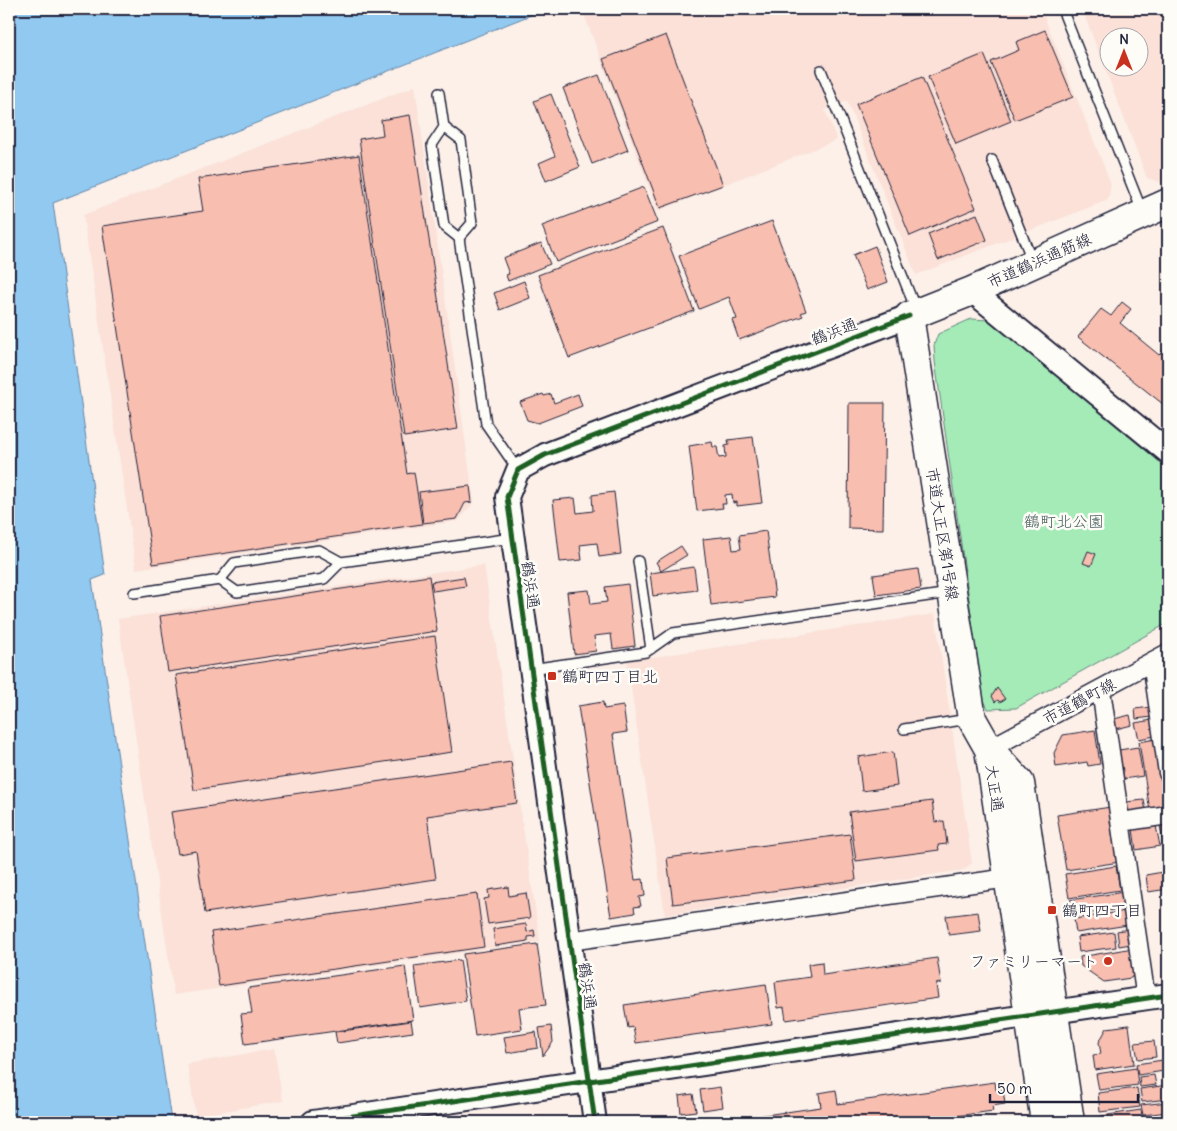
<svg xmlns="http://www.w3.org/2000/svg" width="1177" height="1131" viewBox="0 0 1177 1131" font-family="Delius,'Klee One',sans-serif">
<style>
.built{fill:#fbe1d8;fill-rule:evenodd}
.green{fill:#a4ebb8;stroke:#63867a}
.water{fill:#91c9f0;stroke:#6586a8}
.building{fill:#f8beb0;stroke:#22223b}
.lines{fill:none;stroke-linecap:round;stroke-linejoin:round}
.service-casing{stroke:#22223b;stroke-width:12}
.minor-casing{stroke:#22223b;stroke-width:21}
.tertiary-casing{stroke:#22223b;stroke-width:26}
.primary-casing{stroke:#22223b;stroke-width:31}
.service{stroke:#fdfcf7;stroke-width:9}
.minor{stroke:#fdfcf7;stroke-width:18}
.tertiary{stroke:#fdfcf7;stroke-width:22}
.primary{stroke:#fdfcf7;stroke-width:28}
.cycleway-casing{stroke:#fdfcf7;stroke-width:8}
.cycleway{stroke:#1b5e20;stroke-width:5}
.poi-dot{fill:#c8321e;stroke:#fdfcf7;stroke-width:2}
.labels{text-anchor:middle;stroke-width:5;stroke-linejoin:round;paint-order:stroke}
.street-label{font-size:16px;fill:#22223b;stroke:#fdfcf7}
.park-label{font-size:16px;fill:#495e60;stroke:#fdfcf7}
.poi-label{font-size:16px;fill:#22223b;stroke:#fdfcf7;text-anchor:start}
</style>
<rect width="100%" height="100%" fill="#fcf0e9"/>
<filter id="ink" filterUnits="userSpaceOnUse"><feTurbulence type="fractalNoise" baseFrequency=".02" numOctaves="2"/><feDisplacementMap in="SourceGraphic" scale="10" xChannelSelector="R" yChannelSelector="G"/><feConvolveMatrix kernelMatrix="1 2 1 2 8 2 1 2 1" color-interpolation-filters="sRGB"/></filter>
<g filter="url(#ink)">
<path class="built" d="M582 9H1041L1111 184 1108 200 916 275 847 101 825 110 837 140 658 211Z
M1082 9H1168V179L1160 182 1147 178ZM1110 38H1140V68H1110Z
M415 86 474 502 458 521 136 569 83 215Z
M484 565 540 941 174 995 118 619Z
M935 614 972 863 964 870 665 915 627 661Z
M274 1049 283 1101 196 1116 187 1064Z
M545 1115 553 1122H486Z"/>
<path class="green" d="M971 319 989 320 1168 469V623L1016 708 988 709 983 698 935 361 934 345 938 334Z"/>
<path class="water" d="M9 9H546L53 203 105 575 92 580 171 1121 169 1122H9Z"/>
<path class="building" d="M1045 30 1073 97 1015 120 991 62 1019 50 1016 42Z
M666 35 723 185 660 208 603 59Z
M984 54 1011 121 956 144 928 77Z
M599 75 628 150 592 164 563 88Z
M922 77 976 208 910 236 856 104Z
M551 94 580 167 546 181 539 163 555 156 534 101Z
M410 115 458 429 404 437 359 139 383 135 381 120Z
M359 155 407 474 414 472 422 524 153 564 102 226 203 211 198 179Z
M644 187 658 222 556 262 542 226Z
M977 214 987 240 938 260 928 234Z
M772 221 806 311 801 313 803 316 739 340 732 320 737 319 729 297 699 309 679 256Z
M663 228 694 311 569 358 538 275Z
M541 243 550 264 508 281 506 275 509 274 503 258Z
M875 246 888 282 867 290 853 255Z
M524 281 530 298 500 310 494 293Z
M1122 302 1131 309 1120 323 1159 355 1168 345V408L1078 337 1101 309 1111 316Z
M543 394 544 396 551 394 554 403 578 394 582 406 538 423 527 420 520 402Z
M849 403H885L883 529 848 528Z
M753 437 762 503 737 506V502L733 503 732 494 725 495 726 504H722L723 508 697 511 689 446 712 442 713 447H717L719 458 726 457 725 446 729 445 728 440Z
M470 486 472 502 465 503 457 519 423 523 419 492Z
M614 492 621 554 599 557 597 543 580 545 582 560 560 562 553 500 575 498 577 513 593 511 592 495Z
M766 531 775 597 711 605 703 539 731 536 733 550 741 549 739 535Z
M681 546 687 555 661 571 656 562Z
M1088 551 1096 554 1091 566 1083 563Z
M694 567 697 590 653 596 650 573Z
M918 569 921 589 876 595 873 575Z
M429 576 437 631 168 672 160 616Z
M464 577 466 586 433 591 431 582Z
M628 584 635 646 613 649 611 634 594 636 596 651 574 654 567 592 589 590 591 604 607 602 605 587Z
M435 636 452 752 194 790 176 675Z
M1168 679V702H1166L1163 682Z
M997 688 1005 699 1000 702 998 700 995 702 992 696Z
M603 702 604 709 623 706 627 732 613 734 635 880 643 879 645 896 639 897 641 906 634 907 635 913 611 917 578 706Z
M1151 707 1152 717 1136 719 1135 709Z
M1130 715 1132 725 1116 729 1114 719Z
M1152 720 1155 736 1139 739 1135 723Z
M1095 730 1100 764 1088 766 1087 762 1056 767 1054 753 1063 735Z
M1156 739 1165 803 1160 809 1150 811 1139 742Z
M1138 747 1143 776 1124 779 1119 750Z
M893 752 897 786 862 791 858 757Z
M511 762 517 803 427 816 436 879 205 913 196 851 178 854 171 812Z
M1144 800 1146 811 1135 813 1127 809 1126 802Z
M932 801 935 822 944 821 947 844 938 845 939 850 856 861 849 812Z
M1111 807 1120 862 1066 870 1057 815Z
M1168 823V842L1163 843 1160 825Z
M1156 826 1160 846 1136 850 1133 829Z
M850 834 856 880 673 904 667 858Z
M1116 866 1120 890 1069 898 1065 874Z
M1168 871V889L1148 892 1146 875Z
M508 887 509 896 526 893 530 918 488 924 484 899 489 898 488 890Z
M1124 892 1126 908 1073 916 1070 900Z
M477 894 484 947 219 986 211 932Z
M1126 911 1128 925 1076 933 1074 919Z
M978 912 981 931 949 935 946 916Z
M526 924 527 932 534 930 535 936 528 937V941L495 946 493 929Z
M1129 929 1131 944 1119 946 1117 931Z
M1114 932 1116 947 1079 952 1077 937Z
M1164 936H1168V963Z
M537 944 546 1005 519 1008 522 1029 475 1036 463 954Z
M1133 948 1136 970 1131 978 1104 982 1081 966 1080 957Z
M937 958 941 983 936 984 938 998 786 1020 784 1007 778 1008 775 982 810 977 808 964 822 962 823 975Z
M460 960 466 1001 420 1008 414 966Z
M405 966 413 1020 245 1044 241 1014 252 1013 248 988Z
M766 984 772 1024 636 1043 633 1027 628 1028 624 1005Z
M411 1021 413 1032 337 1043 335 1032Z
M1129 1025 1134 1064 1095 1070 1093 1055 1101 1054 1099 1042 1107 1028Z
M551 1026 553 1042 543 1056 539 1028Z
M536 1032 538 1048 507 1053 504 1037Z
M1154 1041 1156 1057 1138 1059 1135 1043Z
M1163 1060 1164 1071 1138 1075 1136 1064Z
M1136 1068 1138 1085 1099 1090 1096 1074Z
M1154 1075 1156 1085 1140 1087 1139 1077Z
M995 1082 996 1090 1003 1089 1005 1104 992 1106 993 1111 912 1122H716L821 1107 819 1093 836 1090 838 1104Z
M1168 1085V1099L1142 1102 1140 1089Z
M720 1087 723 1107 703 1110 700 1090Z
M1137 1088 1140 1107 1100 1112 1098 1093Z
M693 1094 696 1111 681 1113 679 1096Z
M1168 1102V1112L1143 1115 1141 1105Z
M1141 1110 1143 1122H1102L1101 1116Z
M1168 1115V1122H1145L1144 1118Z"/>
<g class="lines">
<g class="service-casing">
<path id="service" d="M1062 9 1142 211
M821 70 916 310
M439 93 444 127 432 145 444 226 459 238 486 424 518 470
M444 127 461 140 472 223 459 238
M992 160 1032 260
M638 561 651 649
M220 580 234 563 319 550 341 562
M134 593 220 580 237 592 324 579 341 562 512 538
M531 669 646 652 673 633 950 593
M904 729 969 719"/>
</g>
<g class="minor-casing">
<path id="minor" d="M1152 662 1168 773
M1101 690 1146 999
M989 749 1168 653
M1121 822 1168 815
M569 941 1008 878"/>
</g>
<g class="tertiary-casing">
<path id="tertiary" d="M972 291 1168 452
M313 1122 1168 995
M595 1122 507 497 518 470 545 455 909 316"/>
</g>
<g class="primary-casing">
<path id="primary" d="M989 749 1045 1122
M1070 1122 1020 783 989 749 972 719 909 316 972 291 1168 203"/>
</g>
<use href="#service" class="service"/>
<use href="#minor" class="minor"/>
<use href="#tertiary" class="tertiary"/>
<use href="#primary" class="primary"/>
<g class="cycleway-casing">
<path id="cycleway" d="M313 1122 1168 995
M595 1122 507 497 518 470 545 455 909 316"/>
</g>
<use href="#cycleway" class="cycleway"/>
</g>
</g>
<g class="poi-dot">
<rect x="547" y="671" width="10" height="10" rx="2.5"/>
<rect x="1047" y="905" width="10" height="10" rx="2.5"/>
<circle cx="1108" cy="961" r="5"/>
</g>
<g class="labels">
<g class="street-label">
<text transform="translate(1039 260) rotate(-24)" y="6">市道鶴浜通筋線</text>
<text transform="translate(834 331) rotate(-21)" y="6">鶴浜通</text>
<text transform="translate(943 534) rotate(81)" y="6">市道大正区第1号線</text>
<text transform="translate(531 585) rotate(82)" y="6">鶴浜通</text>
<text transform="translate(1079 701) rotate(-28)" y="6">市道鶴町線</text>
<text transform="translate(995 788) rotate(82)" y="6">大正通</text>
<text transform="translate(588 986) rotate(82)" y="6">鶴浜通</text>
</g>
<g class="park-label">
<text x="1064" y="527">鶴町北公園</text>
</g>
<g class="poi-label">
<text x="562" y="682">鶴町四丁目北</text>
<text x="1062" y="916">鶴町四丁目</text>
<text x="1098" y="967" text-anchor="end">ファミリーマート</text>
</g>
</g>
<rect width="1177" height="1131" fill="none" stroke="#fdfcf7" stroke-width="30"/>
<rect x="15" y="15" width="1147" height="1101" fill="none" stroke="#22223b" stroke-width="2" filter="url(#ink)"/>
<g transform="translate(1124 52)"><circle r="24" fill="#fdfcf7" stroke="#a5a5ac"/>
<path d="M0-4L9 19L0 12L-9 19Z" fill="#c8321e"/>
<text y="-8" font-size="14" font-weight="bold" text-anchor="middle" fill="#22223b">N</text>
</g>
<path d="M990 1094v8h148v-8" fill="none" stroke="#22223b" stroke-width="2.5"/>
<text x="997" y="1094" font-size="15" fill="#22223b" stroke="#fdfcf7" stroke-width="4" paint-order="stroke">50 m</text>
</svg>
